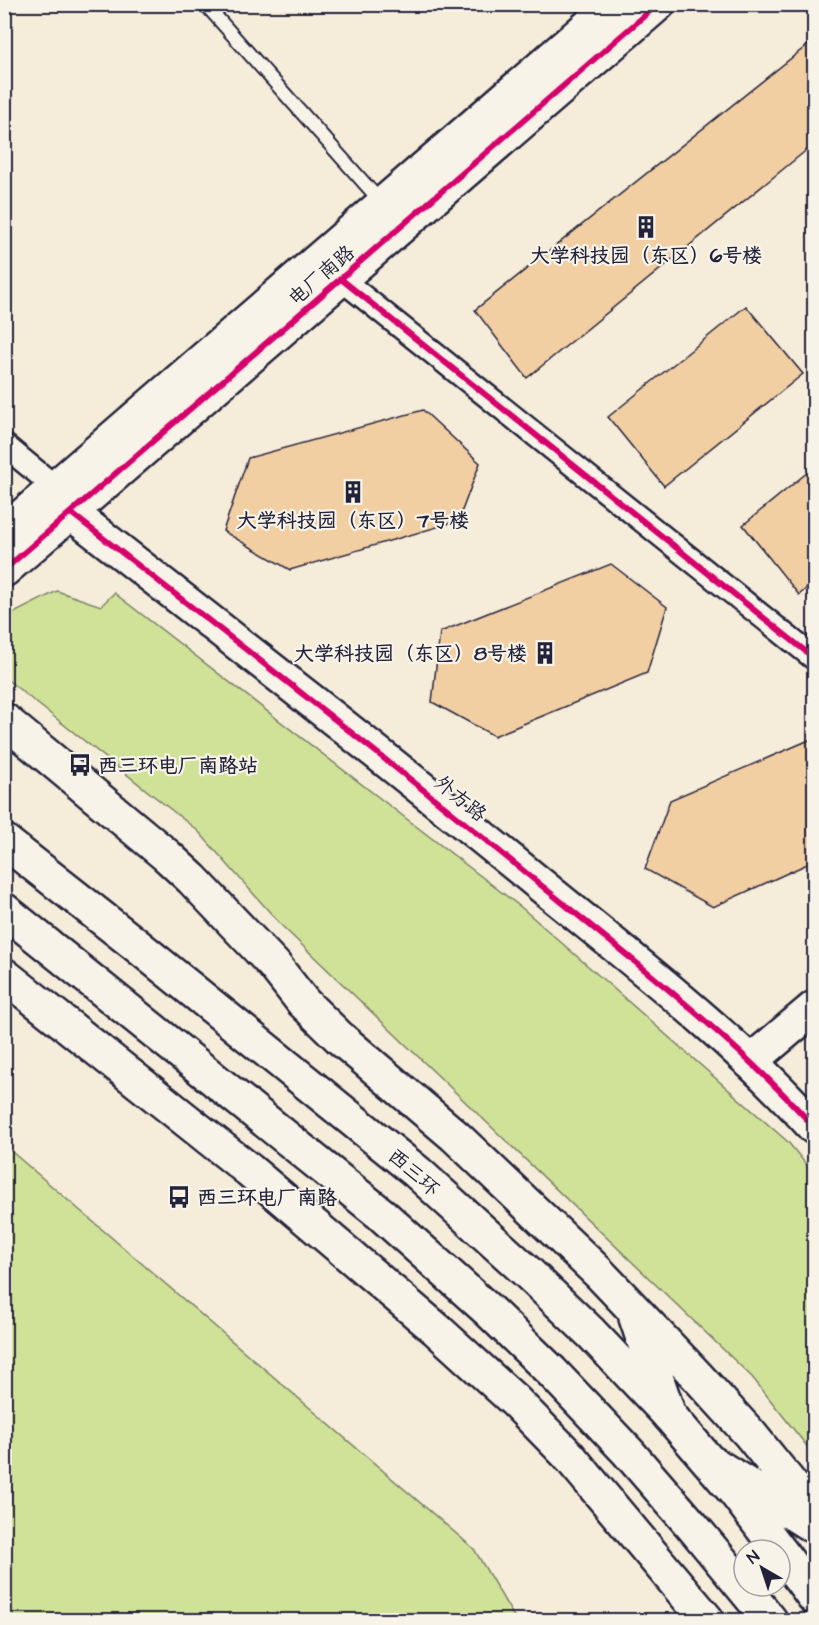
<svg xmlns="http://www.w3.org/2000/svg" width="819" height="1625" viewBox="0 0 819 1625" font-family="'Architects Daughter','LXGW WenKai TC',sans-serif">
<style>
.green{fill:#d0e297;stroke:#798269;stroke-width:1.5}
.building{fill:#f2cea3;stroke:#22223b;stroke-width:1.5}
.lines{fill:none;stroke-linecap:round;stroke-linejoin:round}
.lane-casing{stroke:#22223b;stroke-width:16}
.street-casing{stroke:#22223b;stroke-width:27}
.secondary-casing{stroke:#22223b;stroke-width:38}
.highway-casing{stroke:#22223b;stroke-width:38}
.path{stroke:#22223b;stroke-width:4;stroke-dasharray:6 4.5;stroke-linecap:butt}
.lane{stroke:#f7f3e8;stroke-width:12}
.street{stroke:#f7f3e8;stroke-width:22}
.secondary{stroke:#f7f3e8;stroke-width:33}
.highway{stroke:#f7f3e8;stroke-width:33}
.cycleway-casing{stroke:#f7f3e8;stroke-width:10}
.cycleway{stroke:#d6006c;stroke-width:6}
.labels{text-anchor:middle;stroke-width:4.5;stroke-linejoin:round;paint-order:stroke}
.poi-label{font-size:20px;font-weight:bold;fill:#22223b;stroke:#f7f3e8}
.street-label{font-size:20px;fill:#22223b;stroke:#f7f3e8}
</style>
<rect width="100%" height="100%" fill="#f6ecda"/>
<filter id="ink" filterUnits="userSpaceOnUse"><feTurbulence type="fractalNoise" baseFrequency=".0167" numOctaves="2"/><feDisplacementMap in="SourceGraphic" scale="12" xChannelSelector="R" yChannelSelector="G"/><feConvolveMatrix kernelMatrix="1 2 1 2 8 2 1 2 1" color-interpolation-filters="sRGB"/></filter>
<g filter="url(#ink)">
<path class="green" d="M57 591 101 606 114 593 522 908 788 1142 814 1174V1455L752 1377 282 926 198 831 5 678V625L12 614Z
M5 1146 474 1549 516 1620H5Z"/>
<path class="building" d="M814 40V144L527 378 475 310Z
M746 306 803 374 664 486 608 417Z
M423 410 480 463 458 521 290 570 223 531 248 458Z
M814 467V582L799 595 743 525Z
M611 564 667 607 647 673 494 736 432 702 440 632Z
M814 738V861L713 907 645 869 670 800Z"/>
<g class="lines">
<g class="lane-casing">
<path id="lane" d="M205 4 382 203"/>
</g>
<g class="street-casing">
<path id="street" d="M341 279 814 658
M4 445 55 487"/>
</g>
<g class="secondary-casing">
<path id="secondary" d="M71 513C229 636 387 759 542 886 636 963 733 1037 814 1127
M4 532 614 4
M4 570 658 4
M4 720 166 855 192 879 274 965 303 1002 340 1038 455 1136 599 1273 696 1375 750 1434 814 1513
M4 975 249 1170 436 1329 515 1401 568 1455 707 1620
M750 1062 814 1008
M636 1318 669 1415
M714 1464 813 1526"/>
</g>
<g class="highway-casing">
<path id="highway" d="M4 841 135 944 417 1172 525 1270 591 1333 669 1415 736 1493 779 1550
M4 910 381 1214 488 1310 552 1372 628 1452 694 1528 770 1620
M780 1551 814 1597"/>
</g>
<path class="path" d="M4 1620H5"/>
<use href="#lane" class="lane"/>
<use href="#street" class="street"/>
<use href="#secondary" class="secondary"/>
<use href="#highway" class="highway"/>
<g class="cycleway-casing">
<path id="cycleway" d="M341 279 814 658
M71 513C229 636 387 759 542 886 636 963 733 1037 814 1127
M4 570 658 4"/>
</g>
<use href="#cycleway" class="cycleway"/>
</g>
</g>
<defs>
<g id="building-bare" transform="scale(1.8)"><path d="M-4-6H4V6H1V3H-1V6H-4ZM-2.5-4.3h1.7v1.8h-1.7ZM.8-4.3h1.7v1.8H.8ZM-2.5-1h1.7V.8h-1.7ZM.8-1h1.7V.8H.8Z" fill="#22223b" stroke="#f7f3e8" stroke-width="2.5" paint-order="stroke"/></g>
<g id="bus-bare" transform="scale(1.8)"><path d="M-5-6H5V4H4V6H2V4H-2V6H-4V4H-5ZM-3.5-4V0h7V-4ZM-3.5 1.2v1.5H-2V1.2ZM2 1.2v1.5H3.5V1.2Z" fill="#22223b" stroke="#f7f3e8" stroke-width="2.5" paint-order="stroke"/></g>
</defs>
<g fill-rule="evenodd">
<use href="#building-bare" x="646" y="227"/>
<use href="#building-bare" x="353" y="492"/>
<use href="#building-bare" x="545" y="653"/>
<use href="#bus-bare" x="80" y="765"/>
<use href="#bus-bare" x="179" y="1197"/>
</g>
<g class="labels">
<g class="poi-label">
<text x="646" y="262">大学科技园（东区）6号楼</text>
<text x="353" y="527">大学科技园（东区）7号楼</text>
<text x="527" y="660" text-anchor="end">大学科技园（东区）8号楼</text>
<text x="98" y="772" text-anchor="start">西三环电厂南路站</text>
<text x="197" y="1204" text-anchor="start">西三环电厂南路</text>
</g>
<g class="street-label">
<text transform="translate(321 275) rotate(-41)" y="7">电厂南路</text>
<text transform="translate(461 798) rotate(39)" y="7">外方路</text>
<text transform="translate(414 1172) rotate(41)" y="7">西三环</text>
</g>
</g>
<rect width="819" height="1625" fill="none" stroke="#f7f3e8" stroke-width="24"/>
<rect x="12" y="12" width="795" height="1601" fill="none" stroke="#22223b" stroke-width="2" filter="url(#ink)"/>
<g transform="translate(762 1568) rotate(321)"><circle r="28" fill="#f7f3e8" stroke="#a29fa3" stroke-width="1.5"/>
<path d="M0-4.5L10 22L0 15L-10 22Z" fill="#22223b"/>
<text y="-9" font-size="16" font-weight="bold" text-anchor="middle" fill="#22223b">N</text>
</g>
</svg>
